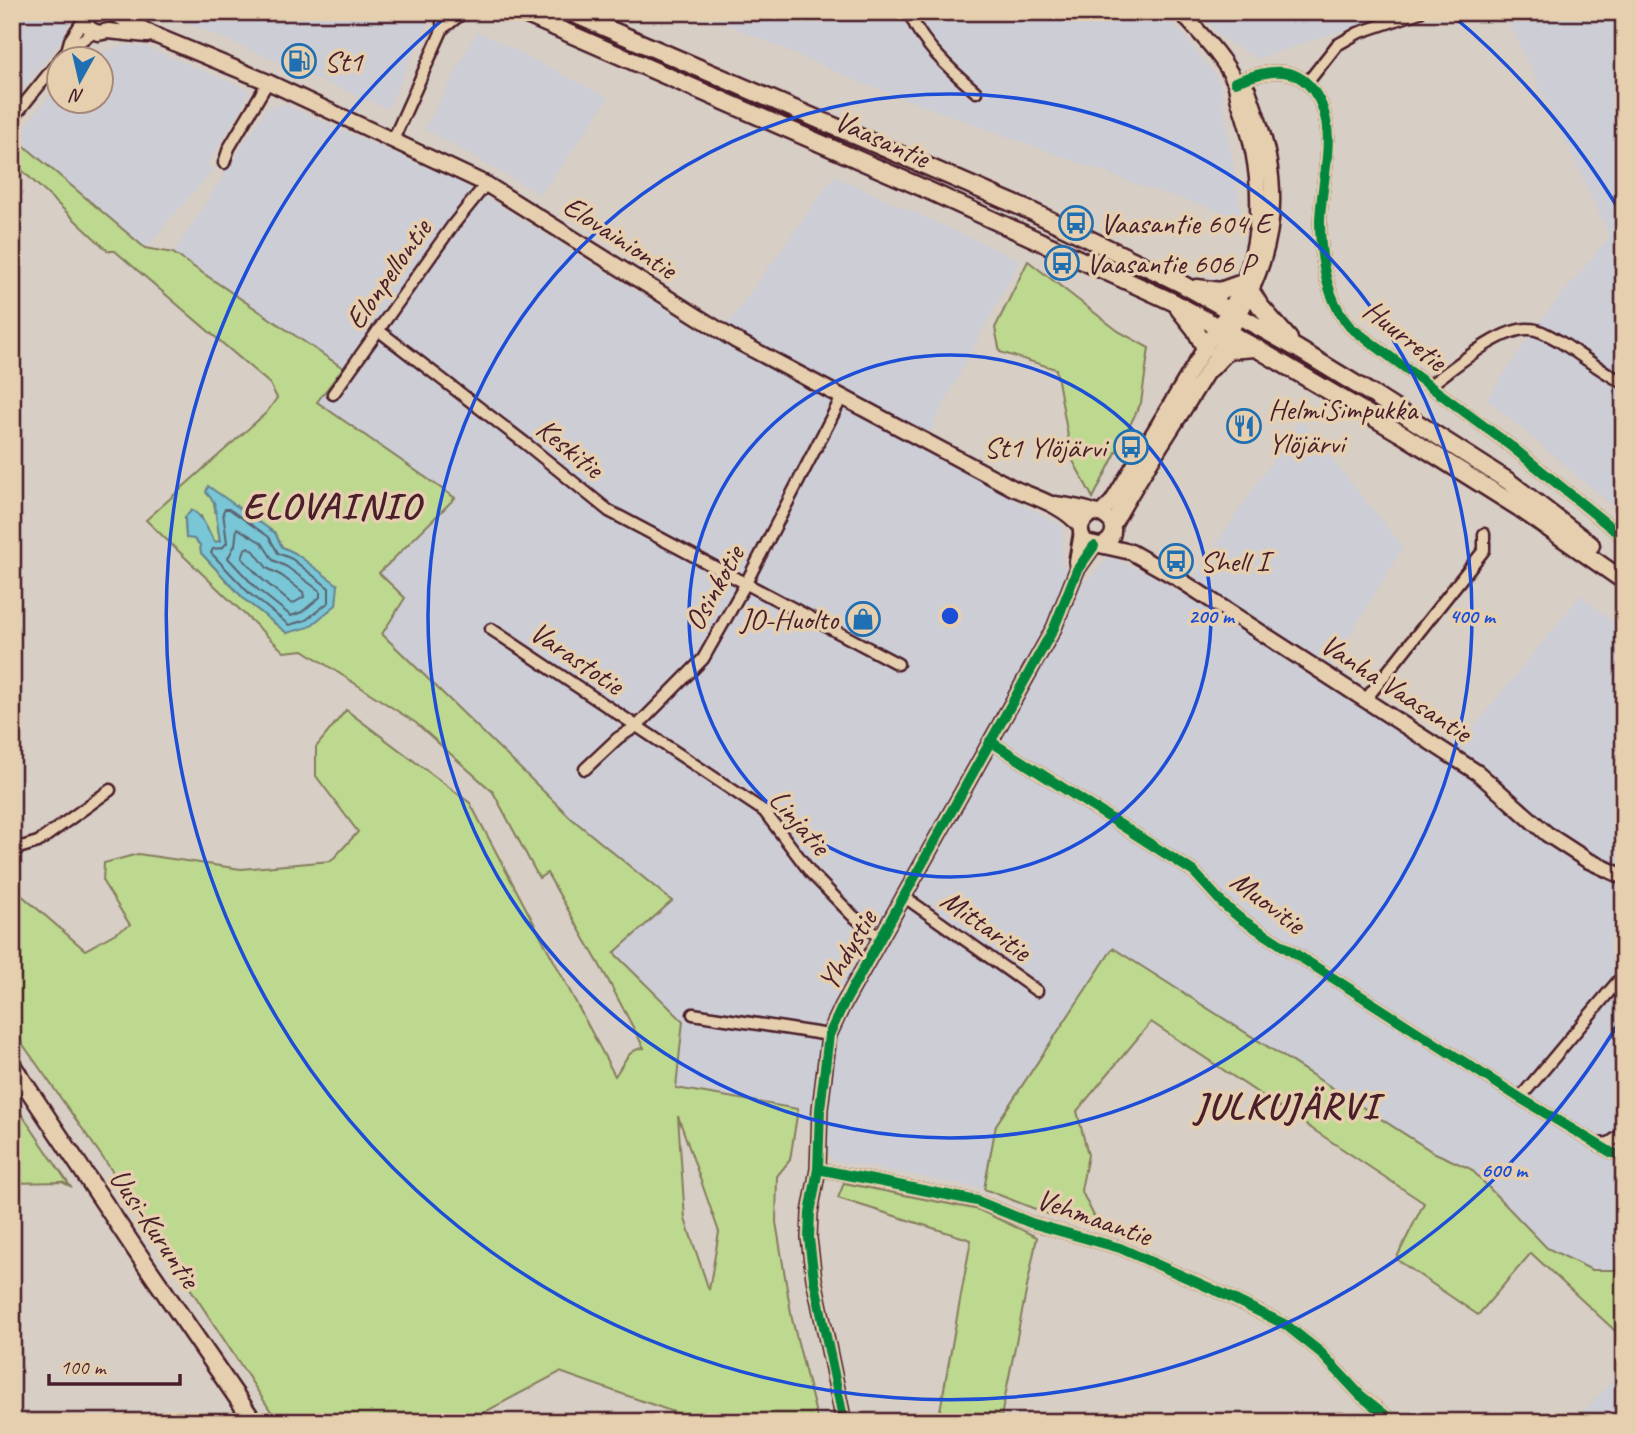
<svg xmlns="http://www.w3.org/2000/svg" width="1636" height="1434" viewBox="0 0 1636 1434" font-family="Caveat,sans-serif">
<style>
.built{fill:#cdcdd5}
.green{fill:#bdd88f;stroke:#847c5d;stroke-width:2;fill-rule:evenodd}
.water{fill:#78c6d6;stroke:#668392;stroke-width:2}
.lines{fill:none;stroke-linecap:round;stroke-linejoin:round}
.shore{stroke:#5c626f;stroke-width:2}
.minor-casing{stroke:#4a1f2b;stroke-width:15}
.tertiary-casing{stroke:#4a1f2b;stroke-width:18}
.secondary-casing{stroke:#4a1f2b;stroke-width:19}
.primary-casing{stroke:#4a1f2b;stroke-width:21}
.trunk-casing{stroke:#4a1f2b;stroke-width:21}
.minor{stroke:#e5cfae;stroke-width:10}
.tertiary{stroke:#e5cfae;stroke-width:12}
.secondary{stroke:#e5cfae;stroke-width:14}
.primary{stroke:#e5cfae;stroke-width:16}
.trunk{stroke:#e5cfae;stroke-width:16}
.cycleway-casing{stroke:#e5cfae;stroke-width:15}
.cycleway{stroke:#00873e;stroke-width:10}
.ring{fill:none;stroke:#1d4ed8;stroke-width:3.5}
.labels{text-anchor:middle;stroke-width:7;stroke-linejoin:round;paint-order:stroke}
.poi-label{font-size:30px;fill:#4a1f2b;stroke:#e5cfae;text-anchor:start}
.street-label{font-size:30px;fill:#4a1f2b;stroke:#e5cfae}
.district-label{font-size:37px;font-weight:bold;letter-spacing:2px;fill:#4a1f2b;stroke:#e5cfae}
.centre{fill:#1d4ed8;stroke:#e5cfae;stroke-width:3.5}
.ring-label{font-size:21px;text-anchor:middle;font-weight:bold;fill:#1d4ed8;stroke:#e5cfae;stroke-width:7;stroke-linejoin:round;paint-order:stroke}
</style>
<rect width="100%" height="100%" fill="#d7cec5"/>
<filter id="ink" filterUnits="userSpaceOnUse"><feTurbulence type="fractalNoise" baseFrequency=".0143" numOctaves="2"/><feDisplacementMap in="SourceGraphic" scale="14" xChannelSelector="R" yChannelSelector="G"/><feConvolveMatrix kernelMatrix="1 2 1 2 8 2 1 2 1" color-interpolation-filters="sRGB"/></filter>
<g filter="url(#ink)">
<path class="built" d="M12 12H71V19L62 39 12 103Z
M162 12H432L388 109Z
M699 12H1165L1219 80 1242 218 1147 188 859 82Z
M1201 12H1397L1257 59 1220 37Z
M1504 12H1624V516L1487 399 1539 323 1610 236Z
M477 31 609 98 541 195 425 129Z
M127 45 147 47 249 90 242 108 207 164 214 169 145 248 15 138 59 83 60 102H102V60L84 59 94 54Z
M284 104 466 185 716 340 834 176 1020 260 920 449 1063 526 1062 565 1087 580 1109 557 1148 573 1182 594 1300 420 1403 547 1322 682 1445 762 1581 595 1624 631V1270H1592L1547 1248 1471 1169 1433 1152 1113 948 996 1125 984 1189 833 1160 798 1109 676 1088 683 1021 614 953 672 901 571 818 382 634 379 574 455 497 316 401 342 368 173 253 267 108Z
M1624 1369V1422H1573L1605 1389Z"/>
<path class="green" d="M15 138 145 248 173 253 343 368 317 402 455 498 379 573 405 598 382 634 571 818 672 901 614 953 683 1021 676 1088 798 1109 790 1160 777 1176 776 1222 792 1319 818 1422H702L560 1372 466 1422H278L127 1192 12 1029V887L85 950 130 925 103 882 104 863 138 854 241 869 331 861 358 832 316 776V747L346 710 470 803 615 1076C624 1064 627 1049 644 1048L607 978 547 873 539 878 493 792 416 723 303 650 284 652 146 520 266 413 277 398 270 384 115 251H108L12 161V140ZM206 492 275 533 282 547 295 553 287 633 245 600 201 553 200 545 194 538H186L185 517 201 516 206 530 215 542 220 541 214 502ZM678 1116 719 1232 709 1290 685 1219Z
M1028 261 1118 331 1149 348 1141 403 1093 498 1072 459 1056 369 1000 352 995 328Z
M1113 948 1433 1152 1471 1169 1547 1248 1592 1270H1624V1339L1531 1253 1478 1315 1396 1259 1424 1203 1151 1022 1077 1111 1088 1155 1081 1190 1097 1222 1048 1214 984 1189 996 1125Z
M12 1100 70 1186 62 1182 12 1183Z
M844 1183 979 1210 1037 1237 1000 1422H938L971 1240 838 1198Z"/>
<path class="water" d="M208 486 275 533 282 547 295 553 338 585 336 605 309 627 287 633 245 600 201 553 200 545 194 539 186 538 185 517 192 510C204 517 207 530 215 542L220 541 214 502 206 492Z"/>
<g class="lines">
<path class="shore" d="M225 509H229L269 537 278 553 292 559 329 588V602L306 620 289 625 250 594 211 553 213 549 222 548 227 543 223 512Z
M237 528 262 543 273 560 287 567 320 591V597L302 612 291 616 256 588 228 558 235 545Z
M248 547 254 551 267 568 282 576 303 592 304 597 292 604 263 580 242 558 245 549Z"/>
<g class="minor-casing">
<path id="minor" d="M910 12C917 40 954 73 976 92
M67 51 70 40 84 19
M1235 82C1263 72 1292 62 1313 90 1341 128 1321 177 1320 221 1320 257 1326 299 1350 327L1512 447 1624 538
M1307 83 1337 45 1358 33 1420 12
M12 119 67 51 93 32
M393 140 447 19
M224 163 229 148 268 82
M378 330 525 443 609 511 898 664
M1430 385C1454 368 1499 328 1529 329 1540 329 1550 336 1559 341 1581 355 1601 371 1624 383
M333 394 453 225 486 184
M491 629 764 811 811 873 852 915 881 939
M1366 699 1484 550V534
M990 741 1194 872 1223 904 1241 919 1520 1098 1612 1153 1624 1155
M585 769 618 738 637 726 703 659 746 583 842 397
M12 850 38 842 110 790
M906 898 1037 991
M693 1014 829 1035
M1520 1098 1624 974
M1598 1144 1609 1143 1624 1133
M818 1169 977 1201 1031 1223 1120 1248 1221 1293 1286 1325 1320 1352 1360 1395 1394 1422"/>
</g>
<g class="tertiary-casing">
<path id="tertiary" d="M1077 570 1076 561 1081 532
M844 1422 814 1279 809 1238 810 1213 818 1169 820 1109 829 1035 842 1007 1054 628 1077 570 1094 546"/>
</g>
<g class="secondary-casing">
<path id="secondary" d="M84 12 85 24 91 30 98 33 108 31 147 35
M117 15 152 34 268 82 486 184 735 340 1013 488C1037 498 1064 506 1081 527
M1055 504C1070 506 1112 511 1113 528 1114 537 1108 542 1101 545
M1094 513C1080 519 1077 531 1086 542L1131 552 1177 578 1478 773 1547 834 1587 860 1624 877
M1101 513 1112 502 1218 326C1269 261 1266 175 1239 101 1237 94 1237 86 1234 80 1222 55 1199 33 1181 12
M1113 525C1147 462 1189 405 1224 343 1254 288 1278 243 1271 177 1268 146 1258 119 1248 90L1235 82"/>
</g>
<g class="primary-casing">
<path id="primary" d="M12 1065 139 1255 254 1422"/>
</g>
<g class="trunk-casing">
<path id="trunk" d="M520 12 923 188 1173 302 1256 348 1405 436 1518 507 1624 581
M569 12 1033 212 1180 283 1298 349 1372 394 1508 481 1591 545
M445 23 459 12
M1197 288 1220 291 1245 282
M1252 293 1260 306 1289 339
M1179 309 1195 329 1205 348
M1211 368 1228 350 1256 348"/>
</g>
<use href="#minor" class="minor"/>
<use href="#tertiary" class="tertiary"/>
<use href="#secondary" class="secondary"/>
<use href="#primary" class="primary"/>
<use href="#trunk" class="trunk"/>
<g class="cycleway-casing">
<path id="cycleway" d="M1235 82C1263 72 1292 62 1313 90 1341 128 1321 177 1320 221 1320 257 1326 299 1350 327L1512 447 1624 538
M990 741 1194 872 1223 904 1241 919 1520 1098 1612 1153 1624 1155
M818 1169 977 1201 1031 1223 1120 1248 1221 1293 1286 1325 1320 1352 1360 1395 1394 1422
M844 1422 814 1279 809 1238 810 1213 818 1169 820 1109 829 1035 842 1007 1054 628 1077 570 1094 546"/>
</g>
<use href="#cycleway" class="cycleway"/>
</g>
</g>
<g class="ring">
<circle cx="950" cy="616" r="261"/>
<circle cx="950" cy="616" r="522"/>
<path d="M1621 1019A783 783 0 1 1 447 16M1453 16A783 783 0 0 1 1621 213"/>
</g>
<defs>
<g id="fuel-ring" transform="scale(1.75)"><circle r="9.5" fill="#e5cfae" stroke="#1f6fb2" stroke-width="1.5"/><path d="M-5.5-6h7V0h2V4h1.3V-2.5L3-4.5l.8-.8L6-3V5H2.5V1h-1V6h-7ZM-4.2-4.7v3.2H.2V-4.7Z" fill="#1f6fb2"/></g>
<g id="bus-ring" transform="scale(1.75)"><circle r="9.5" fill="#e5cfae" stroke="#1f6fb2" stroke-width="1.5"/><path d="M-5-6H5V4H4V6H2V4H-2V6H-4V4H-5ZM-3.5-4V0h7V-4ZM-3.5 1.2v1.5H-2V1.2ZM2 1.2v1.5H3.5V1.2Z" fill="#1f6fb2"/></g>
<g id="restaurant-ring" transform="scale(1.75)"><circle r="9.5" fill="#e5cfae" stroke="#1f6fb2" stroke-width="1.5"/><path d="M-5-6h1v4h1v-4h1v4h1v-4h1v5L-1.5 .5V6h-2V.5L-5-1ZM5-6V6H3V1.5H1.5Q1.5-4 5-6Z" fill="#1f6fb2"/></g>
<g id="shop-ring" transform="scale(1.75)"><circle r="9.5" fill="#e5cfae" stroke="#1f6fb2" stroke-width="1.5"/><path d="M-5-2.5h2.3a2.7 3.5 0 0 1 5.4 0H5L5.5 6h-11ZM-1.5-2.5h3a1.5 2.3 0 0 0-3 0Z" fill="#1f6fb2"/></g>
</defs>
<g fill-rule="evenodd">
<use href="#fuel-ring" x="299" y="61"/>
<use href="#bus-ring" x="1076" y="223"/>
<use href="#bus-ring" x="1062" y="263"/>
<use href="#restaurant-ring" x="1244" y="426"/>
<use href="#bus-ring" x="1131" y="447"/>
<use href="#bus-ring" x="1176" y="561"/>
<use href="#shop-ring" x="863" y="619"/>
</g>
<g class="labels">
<g class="poi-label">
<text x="324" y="71">St1</text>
<text x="1100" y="233">Vaasantie 604 E</text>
<text x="1086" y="273">Vaasantie 606 P</text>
<text x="1268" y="419">HelmiSimpukka<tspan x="1268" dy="34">Ylöjärvi</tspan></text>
<text x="1106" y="457" text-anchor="end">St1 Ylöjärvi</text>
<text x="1200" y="571">Shell I</text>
<text x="838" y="629" text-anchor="end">JO-Huolto</text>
</g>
<g class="street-label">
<text transform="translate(882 139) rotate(24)" y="10">Vaasantie</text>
<text transform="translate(620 237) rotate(33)" y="10">Elovainiontie</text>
<text transform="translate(388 274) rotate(-55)" y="10">Elonpellontie</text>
<text transform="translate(1405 335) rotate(38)" y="10">Huurretie</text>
<text transform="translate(570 448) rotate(39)" y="10">Keskitie</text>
<text transform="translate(714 588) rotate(-61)" y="10">Osinkotie</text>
<text transform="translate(577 658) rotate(34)" y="10">Varastotie</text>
<text transform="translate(1396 688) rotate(33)" y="10">Vanha Vaasantie</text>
<text transform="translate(800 822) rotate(49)" y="10">Linjatie</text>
<text transform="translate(1268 902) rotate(37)" y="10">Muovitie</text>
<text transform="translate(986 925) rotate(35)" y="10">Mittaritie</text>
<text transform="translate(847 950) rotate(-60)" y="10">Yhdystie</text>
<text transform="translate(1094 1217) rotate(19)" y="10">Vehmaantie</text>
<text transform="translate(155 1228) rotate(56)" y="10">Uusi-Kuruntie</text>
</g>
<g class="district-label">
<text x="332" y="518">ELOVAINIO</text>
<text x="1287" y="1118">JULKUJÄRVI</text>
</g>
</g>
<circle cx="950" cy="616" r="10" class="centre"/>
<g class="ring-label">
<text x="1211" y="623">200 m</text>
<text x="1472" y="623">400 m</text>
<text x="1504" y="1177">600 m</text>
</g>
<rect width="1636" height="1434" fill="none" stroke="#e5cfae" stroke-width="42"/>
<rect x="21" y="21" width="1594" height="1392" fill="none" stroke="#4a1f2b" stroke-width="2.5" filter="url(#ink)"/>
<g transform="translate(80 80) rotate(188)"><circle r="33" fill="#e5cfae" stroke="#a7897a" stroke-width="2"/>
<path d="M0-5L12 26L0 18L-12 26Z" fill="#1f6fb2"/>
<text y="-10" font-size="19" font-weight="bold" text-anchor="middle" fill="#4a1f2b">N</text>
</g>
<path d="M49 1374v10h131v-10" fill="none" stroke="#4a1f2b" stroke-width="3.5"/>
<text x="60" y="1374" font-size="21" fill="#4a1f2b" stroke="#e5cfae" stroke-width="5" paint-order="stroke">100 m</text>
</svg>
